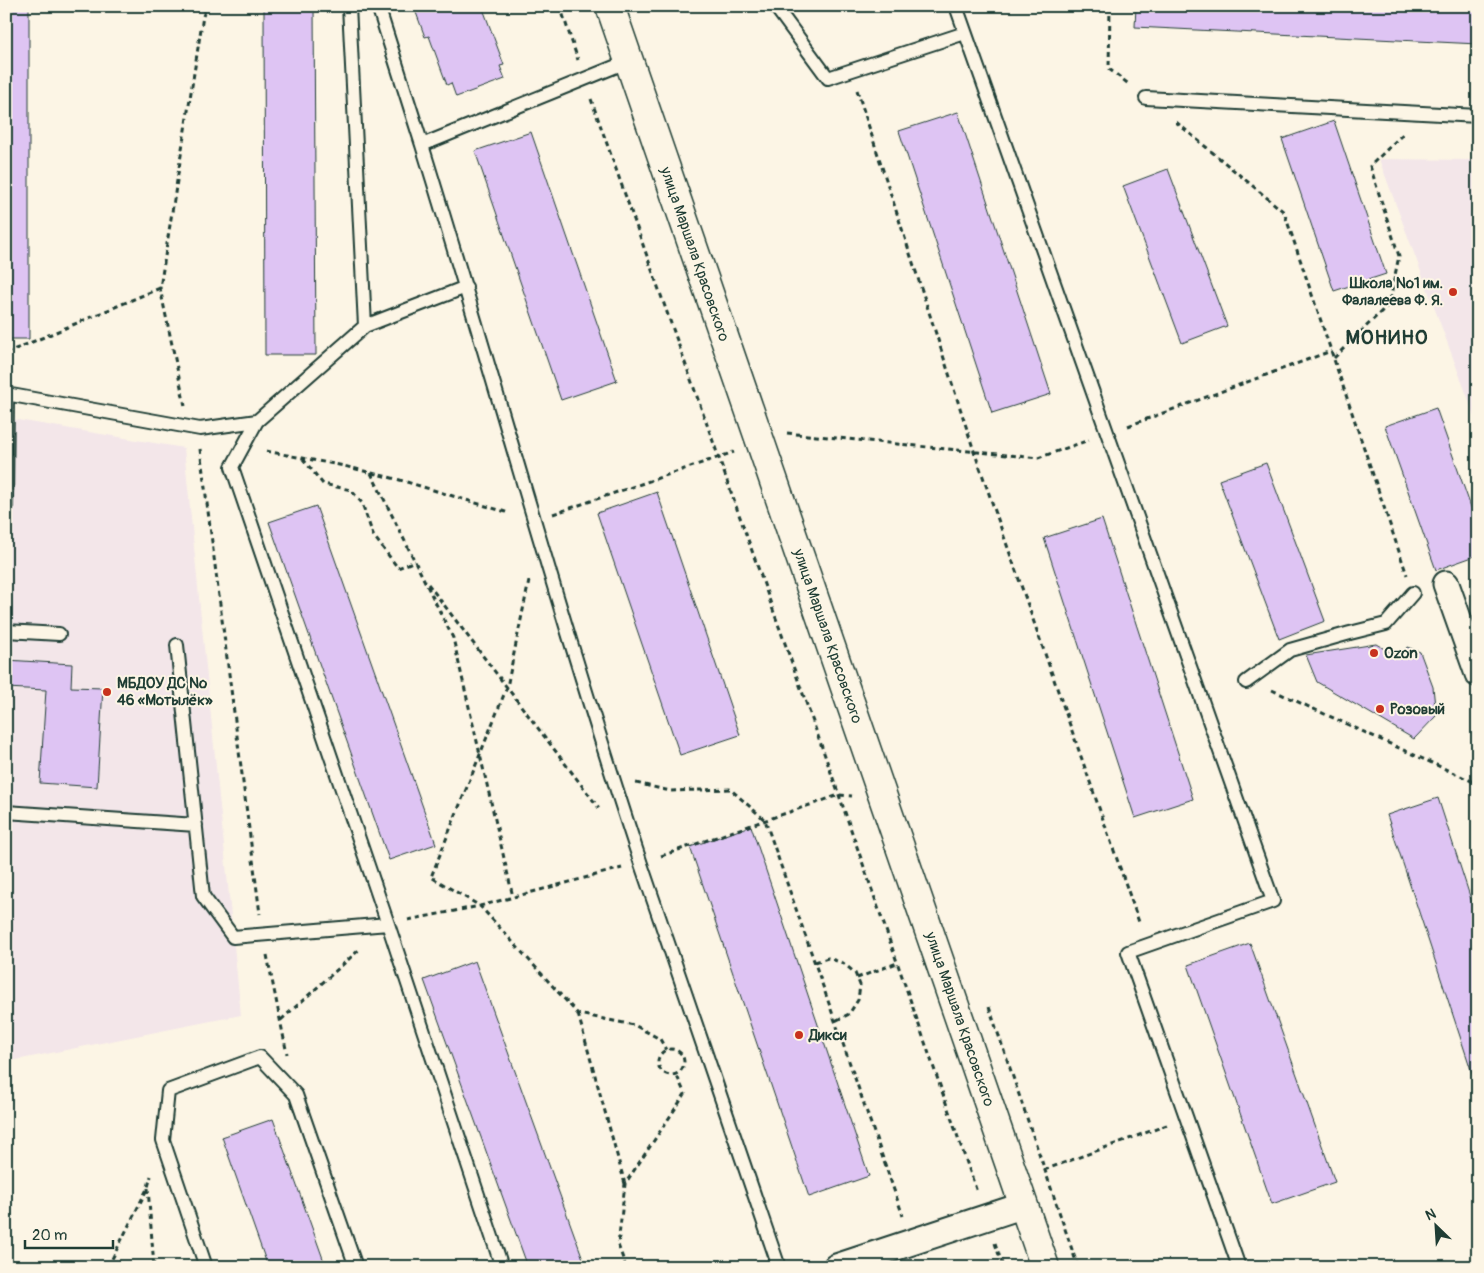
<svg xmlns="http://www.w3.org/2000/svg" width="1484" height="1273" viewBox="0 0 1484 1273" font-family="Pangolin,sans-serif">
<style>
.built{fill:#f3e6e9}
.building{fill:#dec4f3;stroke:#1f3d34}
.lines{fill:none;stroke-linecap:round;stroke-linejoin:round}
.service-casing{stroke:#1f3d34;stroke-width:16}
.minor-casing{stroke:#1f3d34;stroke-width:29}
.tertiary-casing{stroke:#1f3d34;stroke-width:31}
.path{stroke:#1f3d34;stroke-width:3;stroke-dasharray:5 4;stroke-linecap:butt}
.service{stroke:#fcf5e5;stroke-width:12}
.minor{stroke:#fcf5e5;stroke-width:25}
.tertiary{stroke:#fcf5e5;stroke-width:28}
.poi-dot{fill:#c8321e;stroke:#fcf5e5;stroke-width:2}
.labels{text-anchor:middle;stroke-width:4;stroke-linejoin:round;paint-order:stroke}
.street-label{font-size:15px;fill:#1f3d34;stroke:#fcf5e5}
.poi-label{font-size:15px;font-weight:bold;fill:#1f3d34;stroke:#fcf5e5;text-anchor:start}
.district-label{font-size:20px;font-weight:bold;letter-spacing:1px;fill:#1f3d34;stroke:#fcf5e5}
</style>
<rect width="100%" height="100%" fill="#fcf5e5"/>
<filter id="ink" filterUnits="userSpaceOnUse"><feTurbulence type="fractalNoise" baseFrequency=".02" numOctaves="2"/><feDisplacementMap in="SourceGraphic" scale="10" xChannelSelector="R" yChannelSelector="G"/><feConvolveMatrix kernelMatrix="1 2 1 2 8 2 1 2 1" color-interpolation-filters="sRGB"/></filter>
<g filter="url(#ink)">
<path class="built" d="M1379 159 1478 160V425Z
M6 418 184 448 241 1015 6 1062Z"/>
<path class="building" d="M6 6H29V339H6Z
M264 6H314L316 355H265Z
M417 6H482L504 65 500 66 505 79 456 97 451 83 447 85 429 36 425 37 414 7Z
M1136 6H1478V44L1135 27Z
M958 112 1051 394 992 413 899 131Z
M1334 121 1386 274 1334 291 1282 139Z
M531 132 617 381 561 400 475 151Z
M1168 169 1227 326 1182 343 1123 186Z
M1436 408 1478 527V555L1436 570 1385 426Z
M1266 463 1325 621 1279 639 1219 480Z
M657 492 740 735 680 755 597 513Z
M316 506 436 844 389 860 269 522Z
M1102 519 1193 799 1135 818 1044 538Z
M1376 644 1400 658 1407 647 1420 652 1433 687 1436 716 1414 739 1317 682 1306 655Z
M6 660 72 664 71 687 103 688 97 787 40 783 46 690 6 688Z
M1438 798 1478 921V1091L1387 815Z
M751 826 869 1176 809 1197 690 847Z
M1250 943 1335 1182 1272 1204 1188 965Z
M475 961 586 1267H528L424 980Z
M273 1119 326 1267H268L222 1137Z"/>
<g class="lines">
<g class="service-casing">
<path id="service" d="M349 6 365 326
M378 6 422 145 629 61
M775 6 828 78 965 33
M956 6 1273 901 1128 952 1239 1267
M1146 98 1478 116
M422 145C496 384 562 626 641 864 686 998 733 1132 779 1267
M466 287 365 326 257 421 232 467 388 924 502 1267
M6 394 200 429 257 421
M6 507 7 394
M6 631 59 634
M177 645 203 896 233 937 388 924
M1246 682 1290 650 1350 633 1386 624 1413 593
M6 812 196 825
M206 1267 163 1140 168 1091 260 1057 296 1095 356 1267"/>
</g>
<g class="minor-casing">
<path id="minor" d="M1446 584 1478 674
M836 1267 1024 1205"/>
</g>
<g class="tertiary-casing">
<path id="tertiary" d="M610 6 1045 1267"/>
</g>
<path class="path" d="M560 6 578 60
M1110 6 1109 69 1130 85
M857 90 974 451 1140 925
M591 99 839 795 977 1192
M1176 122 1284 212 1407 575
M6 353 160 288
M1334 358 1389 304 1399 256 1370 166 1404 133
M185 406 160 288 203 16 207 6
M1128 426 1331 351
M787 433 1038 458 1089 440
M200 449 260 914
M266 451 344 466 400 480 509 513
M303 459 323 484 351 490 362 503 373 535 398 568 415 561
M371 473 453 638 513 897
M553 514 734 452
M529 581 507 687 431 877 480 906 622 868
M428 584 599 808
M1272 690 1478 784
M636 783 670 791 730 789 765 820 903 1216
M661 856 839 795 852 796
M408 920 480 906 578 1014 634 1025 660 1039 666 1050
M267 955 287 1054
M815 962 828 958 843 963 855 973 860 985 858 1000 849 1014 835 1021
M857 978 897 963
M989 1007 1078 1267
M578 1014 625 1184
M281 1020 360 949
M658 1062a13 13 0 1 1 26 0a13 13 0 1 1-26 0Z
M1044 1170 1167 1125
M148 1188 154 1267
M995 1243 1003 1267
M108 1267 148 1187 151 1176
M626 1267 618 1245 625 1184 685 1094 676 1074"/>
<use href="#service" class="service"/>
<use href="#minor" class="minor"/>
<use href="#tertiary" class="tertiary"/>
</g>
</g>
<g class="poi-dot">
<circle cx="1453" cy="292" r="5"/>
<circle cx="1374" cy="653" r="5"/>
<circle cx="107" cy="692" r="5"/>
<circle cx="1380" cy="709" r="5"/>
<circle cx="799" cy="1035" r="5"/>
</g>
<g class="labels">
<g class="street-label">
<text transform="translate(695 254) rotate(71)" y="5">улица Маршала Красовского</text>
<text transform="translate(828 636) rotate(71)" y="5">улица Маршала Красовского</text>
<text transform="translate(960 1019) rotate(71)" y="5">улица Маршала Красовского</text>
</g>
<g class="poi-label">
<text x="1443" y="288" text-anchor="end">Школа №1 им.<tspan x="1443" dy="17">Фалалеева Ф. Я.</tspan></text>
<text x="1384" y="658">Ozon</text>
<text x="117" y="688">МБДОУ ДC №<tspan x="117" dy="17">46 «Мотылёк»</tspan></text>
<text x="1390" y="714">Розовый</text>
<text x="809" y="1040">Дикси</text>
</g>
<g class="district-label">
<text x="1387" y="344">МОНИНО</text>
</g>
</g>
<rect width="1484" height="1273" fill="none" stroke="#fcf5e5" stroke-width="25"/>
<rect x="12" y="12" width="1459" height="1248" fill="none" stroke="#1f3d34" stroke-width="2" filter="url(#ink)"/>
<g transform="translate(1436 1226) rotate(335)" stroke="#fcf5e5" stroke-width="4" paint-order="stroke">
<path d="M0-4L9 19L0 12L-9 19Z" fill="#1f3d34"/>
<text y="-8" font-size="14" font-weight="bold" text-anchor="middle" fill="#1f3d34">N</text>
</g>
<path d="M25 1240v8h88v-8" fill="none" stroke="#1f3d34" stroke-width="2.5"/>
<text x="32" y="1240" font-size="15" fill="#1f3d34" stroke="#fcf5e5" stroke-width="4" paint-order="stroke">20 m</text>
</svg>
